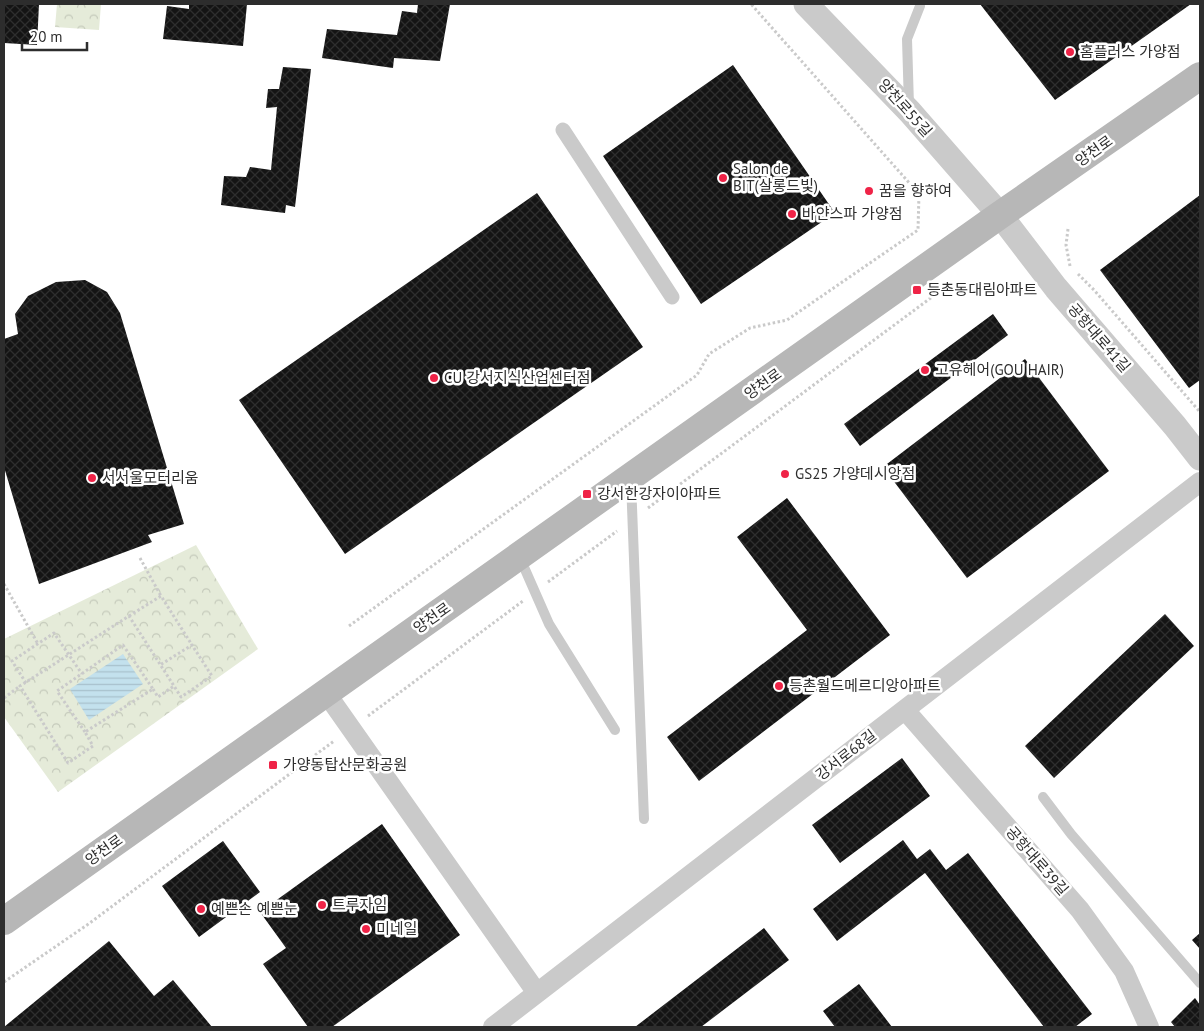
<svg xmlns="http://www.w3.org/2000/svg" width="1204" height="1031" viewBox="0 0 1204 1031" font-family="'PT Sans','Noto Sans KR',sans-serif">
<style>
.park{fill:url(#park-crowns)}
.water{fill:url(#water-rules)}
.building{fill:url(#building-cross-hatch)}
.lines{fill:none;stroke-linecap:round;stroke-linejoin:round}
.path{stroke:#cacaca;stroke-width:3;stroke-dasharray:2.5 2.5;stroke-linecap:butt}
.service{stroke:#cacaca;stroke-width:10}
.pedestrian{stroke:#cacaca;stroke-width:15}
.minor{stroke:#cacaca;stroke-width:20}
.tertiary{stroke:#cacaca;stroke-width:25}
.secondary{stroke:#b7b7b7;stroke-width:28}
.poi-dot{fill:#ef2347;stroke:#fff;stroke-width:2}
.labels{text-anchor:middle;stroke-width:5;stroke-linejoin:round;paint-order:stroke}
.poi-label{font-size:15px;fill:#2d2d2d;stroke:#fff;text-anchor:start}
.street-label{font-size:15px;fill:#2d2d2d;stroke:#fff}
</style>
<defs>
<pattern id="park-crowns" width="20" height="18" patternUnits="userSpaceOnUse" patternTransform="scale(1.25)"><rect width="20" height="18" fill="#e5ebd9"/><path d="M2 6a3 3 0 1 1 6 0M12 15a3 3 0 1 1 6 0" fill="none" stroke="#c5cabb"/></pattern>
<pattern id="water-rules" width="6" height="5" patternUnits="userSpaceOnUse" patternTransform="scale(1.25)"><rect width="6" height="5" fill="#c3e1ed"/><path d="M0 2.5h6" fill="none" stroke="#a8c1cc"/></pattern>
<pattern id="building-cross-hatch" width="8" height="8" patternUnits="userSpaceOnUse" patternTransform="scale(1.25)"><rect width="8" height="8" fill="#141414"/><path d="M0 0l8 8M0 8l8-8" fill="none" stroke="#2e2e2e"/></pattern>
</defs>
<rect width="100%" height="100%" fill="#fff"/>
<path class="park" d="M57 4H101L99 30 55 27Z
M196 545 258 649 58 792 4 717V639Z"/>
<path class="water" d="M123 654 143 684 89 720 70 689Z"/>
<path class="building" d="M4 4H39L37 45 4 43Z
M189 4H247L243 46 163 39 167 6 189 9Z
M418 4H450L440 61 394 58 393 68 322 58 327 29 397 35 402 11 417 13Z
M980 4H1191L1055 100Z
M733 65 835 213 701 304 603 156Z
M283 67 311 69 295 207 286 205 285 213 221 205 224 176 246 177 250 167 271 170 277 107 266 108 268 89H279Z
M537 193 643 347 345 554 239 400Z
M1200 195V380L1189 388 1100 270Z
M85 280 107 292 120 313 184 524 148 535 152 542 39 584 4 467V339L18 334 15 314 28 296 56 282Z
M993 314 1008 335 860 446 844 424Z
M1025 359 1109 471 967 578 883 467Z
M787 498 890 635 699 781 667 737 807 630 737 537Z
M1165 614 1194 646 1054 778 1025 746Z
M902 758 930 796 840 863 812 825Z
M382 824 460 935 332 1027H308L263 964 286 948 260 912Z
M903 840 917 859 930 849 946 870 968 853 1092 1014 1075 1027H1044L925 873 837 941 813 909Z
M223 841 260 892 199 937 162 886Z
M764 928 789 960 701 1027H635Z
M1200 933V949L1192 940Z
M109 941 154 996 173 980 212 1027H4Z
M859 984 892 1027H835L823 1011Z
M1195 998 1200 1005V1027H1175L1171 1022Z"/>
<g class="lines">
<path class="path" d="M1068 229 1066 245 1070 266
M1078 274 1094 290 1200 412
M648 508 932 297
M140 558 161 596
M548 582 617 531
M4 584 38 644
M129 616 161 596 192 645
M349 626 697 375 709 354 750 328 787 320 918 230 919 194 751 4
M26 683 12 661 54 633 82 674
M153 689 158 697 174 686
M4 698 20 686
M368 716 523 601
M85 732 57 691 123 645 153 689 85 732 93 746 68 763 20 686 129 616 174 686 181 697 212 676 192 645 160 665
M4 982 87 925 334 741"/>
<path class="service" d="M909 106 907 39 920 6
M631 481 644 819
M520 558 549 624 615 730
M1043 797 1071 834 1200 983"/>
<path class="pedestrian" d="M563 130 672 297"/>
<path class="minor" d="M326 693 537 993
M905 710 1080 910 1124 971 1149 1027
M493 1027 1200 482"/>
<path class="tertiary" d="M806 4 910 112 1000 215 1056 288 1175 426 1200 458"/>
<path class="secondary" d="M4 921 1000 215 1200 76"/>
</g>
<g class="poi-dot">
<circle cx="1070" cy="52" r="5"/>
<circle cx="723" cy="178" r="5"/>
<circle cx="869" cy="191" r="5"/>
<circle cx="792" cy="214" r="5"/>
<rect x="912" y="285" width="10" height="10" rx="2.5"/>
<circle cx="925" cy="370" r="5"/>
<circle cx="434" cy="378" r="5"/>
<circle cx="785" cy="474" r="5"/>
<circle cx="92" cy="478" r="5"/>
<rect x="582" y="489" width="10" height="10" rx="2.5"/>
<circle cx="779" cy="686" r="5"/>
<rect x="268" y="760" width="10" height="10" rx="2.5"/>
<circle cx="322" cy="905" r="5"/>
<circle cx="201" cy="909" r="5"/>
<circle cx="366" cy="929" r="5"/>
</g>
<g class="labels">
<g class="poi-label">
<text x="1080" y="57">홈플러스 가양점</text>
<text x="733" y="174">Salon de<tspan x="733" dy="17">BIT(살롱드빛)</tspan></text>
<text x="879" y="196">꿈을 향하여</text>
<text x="802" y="219">바얀스파 가양점</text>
<text x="927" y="295">등촌동대림아파트</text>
<text x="935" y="375">고유헤어(GOU HAIR)</text>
<text x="444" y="383">CU 강서지식산업센터점</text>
<text x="795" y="479">GS25 가양데시앙점</text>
<text x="102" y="483">서서울모터리움</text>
<text x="597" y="499">강서한강자이아파트</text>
<text x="789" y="691">등촌월드메르디앙아파트</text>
<text x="283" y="770">가양동탑산문화공원</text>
<text x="332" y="910">트루자임</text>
<text x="211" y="914">예쁜손 예쁜눈</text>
<text x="376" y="934">미네일</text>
</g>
<g class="street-label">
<text transform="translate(905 108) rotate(48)" y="5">양천로55길</text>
<text transform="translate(1094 151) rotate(-35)" y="5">양천로</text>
<text transform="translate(1099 338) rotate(49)" y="5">공항대로41길</text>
<text transform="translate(763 384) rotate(-35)" y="5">양천로</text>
<text transform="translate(432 618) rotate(-35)" y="5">양천로</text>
<text transform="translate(846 755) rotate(-38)" y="5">강서로68길</text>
<text transform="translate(104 850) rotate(-35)" y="5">양천로</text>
<text transform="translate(1037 861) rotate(49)" y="5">공항대로39길</text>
</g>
</g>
<rect width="1204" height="1031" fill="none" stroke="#2d2d2d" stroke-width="10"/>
<path d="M22 42v8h65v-8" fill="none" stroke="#2d2d2d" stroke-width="2.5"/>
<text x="30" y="42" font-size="15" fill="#2d2d2d" stroke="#ffffff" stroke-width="4" paint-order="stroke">20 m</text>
</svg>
